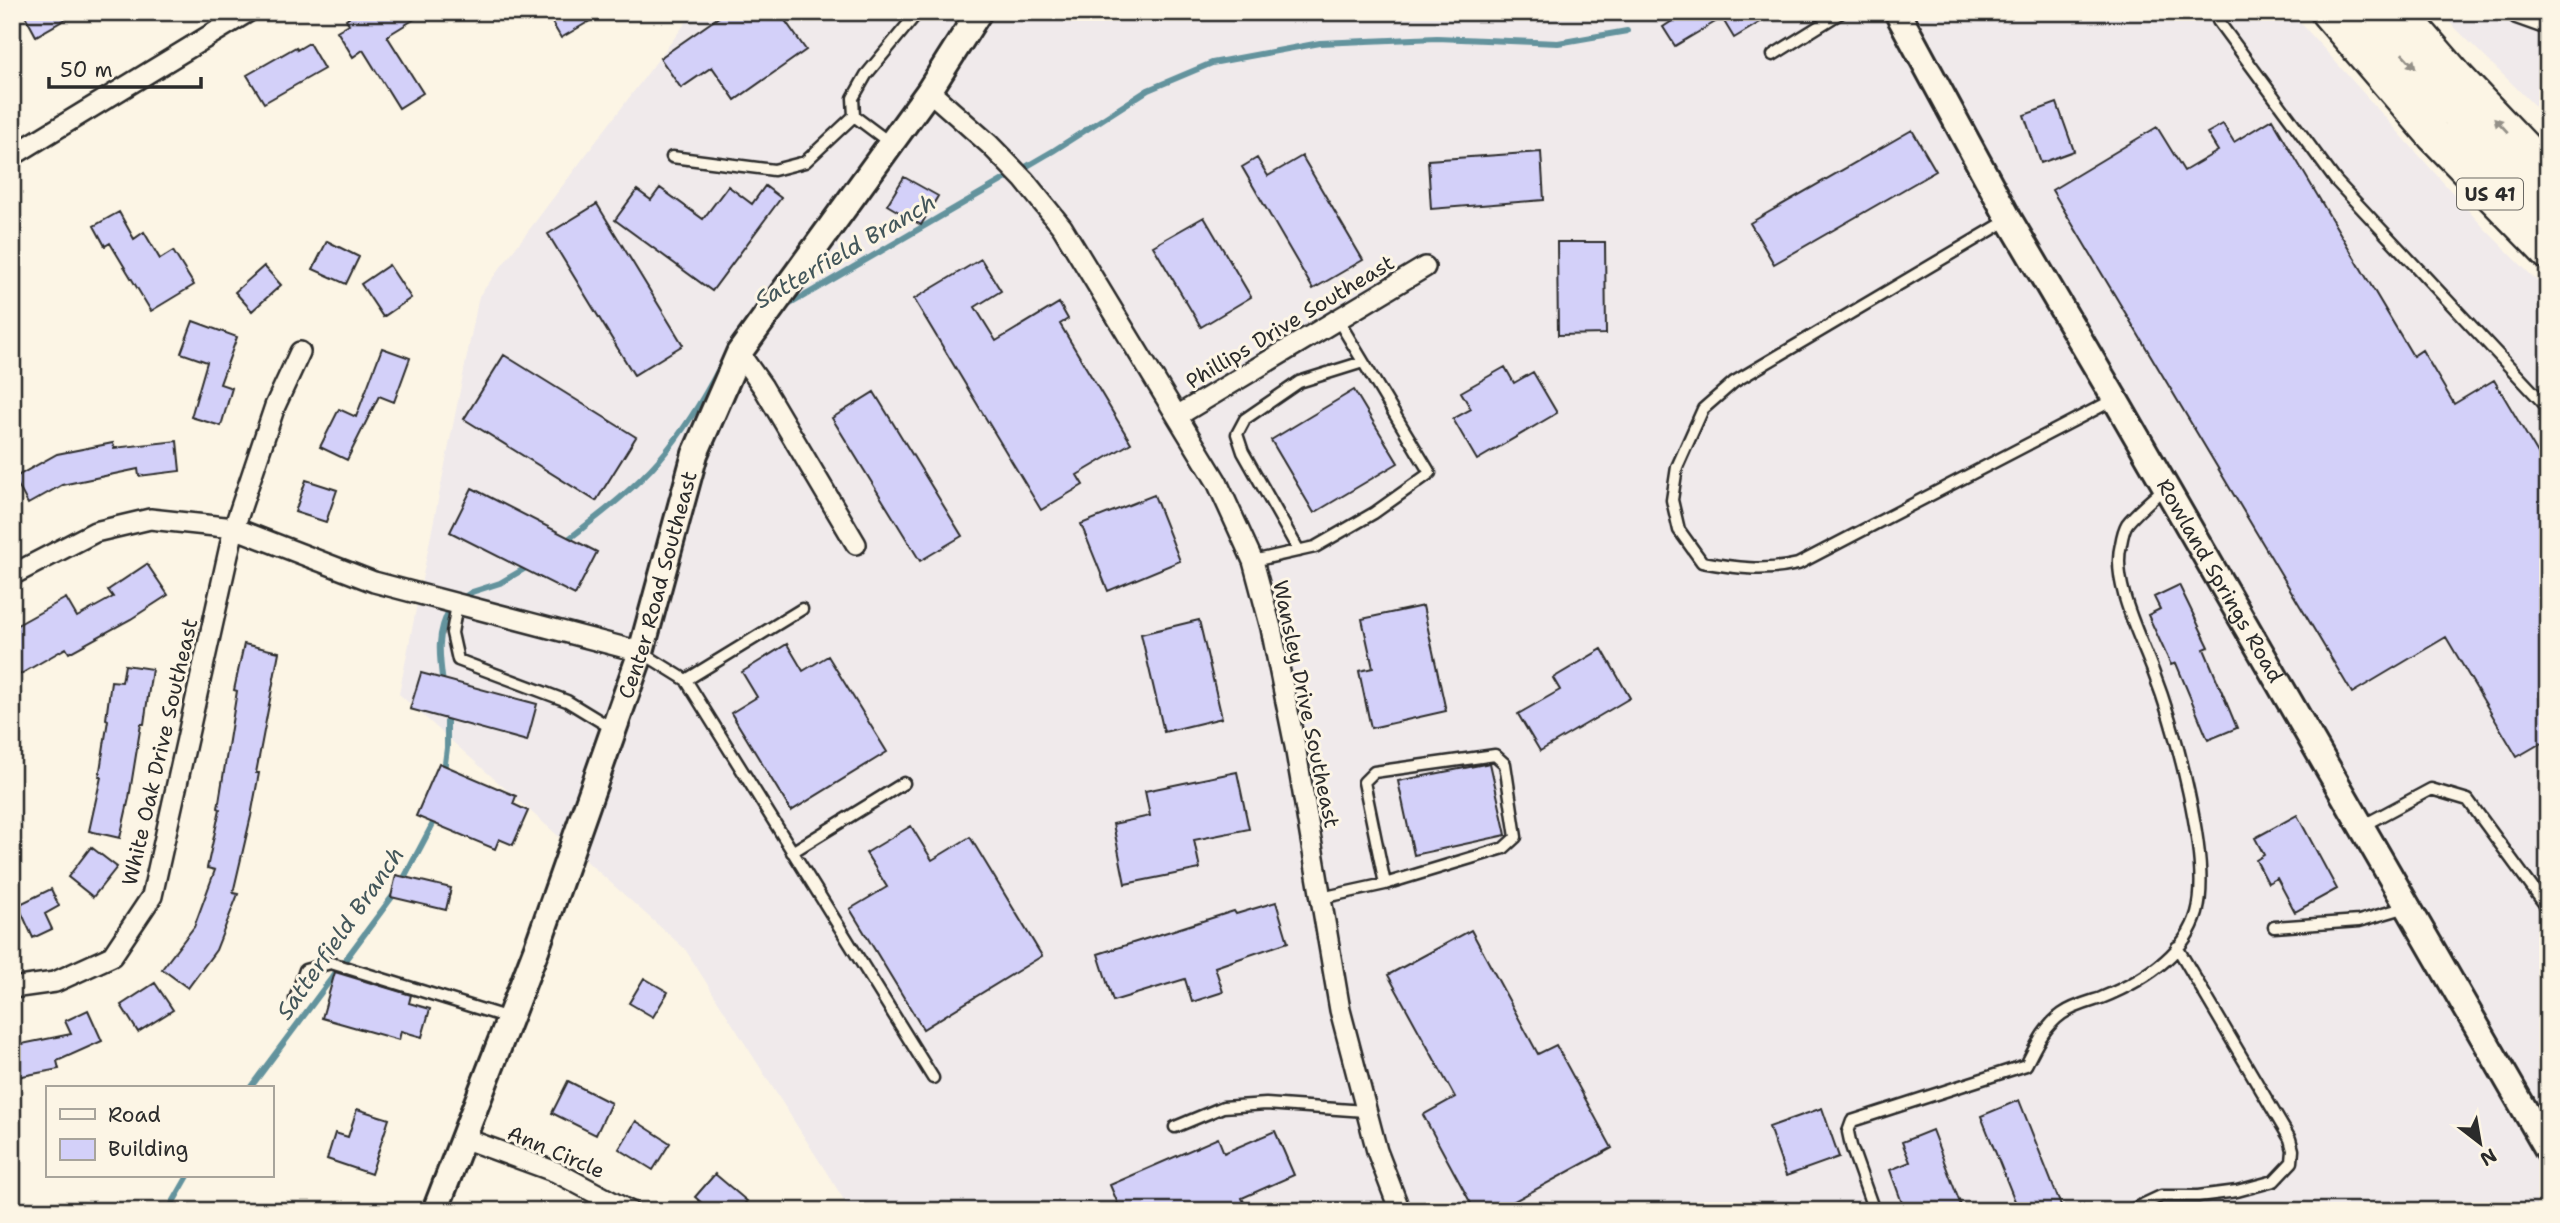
<svg xmlns="http://www.w3.org/2000/svg" width="2560" height="1223" viewBox="0 0 2560 1223" font-family="'Shantell Sans',sans-serif">
<style>
.built{fill:#f0eaeb}
.lines{fill:none;stroke-linecap:round;stroke-linejoin:round}
.stream{stroke:#64939d;stroke-width:6}
.building{fill:#d3d0f9;stroke:#2b2b2b;stroke-width:2}
.service-casing{stroke:#2b2b2b;stroke-width:15}
.minor-casing{stroke:#2b2b2b;stroke-width:24}
.tertiary-casing{stroke:#2b2b2b;stroke-width:30}
.primary-casing{stroke:#2b2b2b;stroke-width:37}
.service{stroke:#fcf5e5;stroke-width:10}
.minor{stroke:#fcf5e5;stroke-width:19}
.tertiary{stroke:#fcf5e5;stroke-width:24}
.primary{stroke:#fcf5e5;stroke-width:32}
.oneway{fill:#949088}
.labels{text-anchor:middle;stroke-width:6;stroke-linejoin:round;paint-order:stroke}
.shield{fill:#fcf5e5;stroke:#6a6863;stroke-width:2}
.shield-label{font-size:19px;font-weight:bold;fill:#2b2b2b}
.street-label{font-size:21px;fill:#2b2b2b;stroke:#fcf5e5}
.water-label{font-size:23px;font-style:italic;fill:#43565a;stroke:#fcf5e5}
</style>
<rect width="100%" height="100%" fill="#fcf5e5"/>
<filter id="ink" filterUnits="userSpaceOnUse"><feTurbulence type="fractalNoise" baseFrequency=".0143" numOctaves="2"/><feDisplacementMap in="SourceGraphic" scale="14" xChannelSelector="R" yChannelSelector="G"/><feConvolveMatrix kernelMatrix="1 2 1 2 8 2 1 2 1" color-interpolation-filters="sRGB"/></filter>
<g filter="url(#ink)">
<path class="built" d="M694 12H2291L2484 228 2548 292V1211H851L685 949 399 694 479 296Z
M2439 12H2548V119Z"/>
<g class="lines">
<path class="stream" d="M785 307 1053 151 1148 90 1212 63 1320 43 1437 38 1558 43 1627 31
M566 541C598 516 632 491 659 460 684 431 704 398 721 365
M460 600 472 592 500 583 531 565
M443 684C439 655 436 633 451 607
M444 771 447 748V712
M401 884 437 816
M250 1088 395 893
M168 1211 188 1176"/>
</g>
<path class="building" d="M23 12H78L36 36Z
M357 12H426L387 36 423 93 399 108 363 50 353 57 337 31 349 24 346 19Z
M546 12H605L561 38Z
M726 12H779L806 50 735 100 712 67 681 88 660 58Z
M1686 12H1777L1734 38 1722 18 1675 46 1663 27Z
M309 43 324 69 264 103 247 75 296 47 297 50Z
M2057 103 2074 151 2041 163 2024 115Z
M2272 119 2413 356 2422 350 2454 404 2494 380 2548 471V739L2517 757 2446 637 2352 693 2052 190 2157 127 2184 171 2218 151 2207 133 2223 124 2234 142Z
M1912 130 1936 171 1774 264 1750 223Z
M1541 152 1544 200 1431 209 1428 160Z
M1302 156 1363 260 1313 289 1242 167 1257 158 1268 176Z
M904 177 938 196 921 225 887 205Z
M728 186 752 204 765 186 781 198 712 291 615 220 637 190 651 200 660 188 703 219Z
M597 204 683 345 634 375 548 234Z
M119 212 134 239 144 232 160 259 173 251 194 285 151 311 110 243 105 246 94 226Z
M1204 217 1251 297 1201 327 1153 246Z
M327 241 359 257 346 284 313 269Z
M1557 242H1605L1606 334 1558 335Z
M981 259 1001 291 975 307 996 341 1059 303 1068 319 1060 324 1131 443 1077 475 1083 485 1041 510 914 299Z
M389 265 411 298 383 317 361 284Z
M264 266 281 285 252 311 235 292Z
M193 321 237 337 220 384 232 388 221 426 191 417 207 362 181 353Z
M382 348 410 358 394 402 379 396 347 460 320 447 339 409 356 417Z
M504 355 636 437 596 501 464 419Z
M1505 367 1514 383 1533 372 1557 413 1477 460 1453 419 1471 409 1461 392Z
M1354 390 1398 463 1314 513 1271 440Z
M874 392 962 536 920 561 832 418Z
M177 441 180 471 139 476 138 469 62 485 28 504 14 478 57 454 113 443 114 448Z
M306 480 337 490 326 522 295 512Z
M472 488 597 552 575 595 450 532Z
M1154 495 1180 561 1108 591 1081 524Z
M147 564 168 595 131 619 69 653 66 648 19 675 12 664V628L66 598 77 617 113 597 108 590Z
M2179 585 2209 647 2204 649 2237 728 2208 740 2176 663 2171 665 2148 615 2160 609 2154 597Z
M1423 606 1446 711 1371 728 1359 671 1373 668 1362 619Z
M1199 620 1222 718 1164 732 1141 634Z
M244 644 279 652 256 773H259L251 816 233 893 238 894 216 950 188 988 162 969 194 927 215 870 207 868 220 809 218 808 237 691 234 690Z
M787 644 803 671 828 656 887 752 791 811 731 713 757 697 742 672Z
M1602 649 1630 698 1540 751 1518 714 1560 690 1553 678Z
M125 665 152 669 144 724H141L129 798 120 838 89 831 101 777H99L108 720 106 719 111 681 122 682Z
M421 673 537 704 527 741 410 709Z
M439 763 516 796 513 804 528 811 513 845 499 839 495 849 416 816Z
M1490 763 1506 835 1414 855 1398 781Z
M1237 772 1249 829 1194 840 1200 869 1125 884 1113 824 1150 816 1145 791Z
M2297 815 2337 889 2295 912 2277 878 2268 883 2256 860 2264 855 2255 838Z
M911 826 932 860 970 837 1042 956 923 1029 850 909 887 887 866 853Z
M91 847 117 867 93 897 68 877Z
M396 875 451 888 446 910 391 897Z
M51 889 59 906 45 914 52 929 33 938 18 905Z
M1276 902 1288 942 1215 967 1223 992 1192 1002 1185 979 1113 1001 1098 954 1234 911 1236 914Z
M1471 930 1538 1054 1556 1045 1612 1148 1496 1211H1475L1423 1115 1455 1097 1388 975Z
M335 972 411 995 409 1003 430 1009 422 1037 401 1031 399 1040 322 1018Z
M644 978 668 992 653 1017 629 1003Z
M155 983 173 1010 138 1032 121 1005Z
M88 1010 102 1041 57 1061 59 1069 17 1077 12 1046 71 1034 65 1021Z
M568 1081 611 1103 596 1135 552 1113Z
M2019 1100 2063 1211H2019L1981 1116Z
M1822 1108 1839 1157 1786 1176 1769 1127Z
M357 1109 389 1119 371 1174 327 1159 335 1133 348 1137Z
M636 1121 670 1143 653 1170 619 1149Z
M1932 1130 1963 1211H1905L1890 1170 1910 1162 1902 1142Z
M1275 1131 1294 1175 1242 1198 1248 1211H1121L1110 1185 1218 1138 1224 1153Z
M715 1174 747 1201 738 1211H711L695 1197Z"/>
<g class="lines">
<g class="service-casing">
<path id="service" d="M2509 12 2516 18 2544 28
M2218 21 2336 181 2548 408
M1773 55 1842 12
M890 143 854 116 853 98 866 75 918 12
M672 157 774 170 805 162 854 116
M2008 220 1734 382 1703 409 1677 467 1672 500 1679 530 1702 562C1735 568 1765 572 1798 564L2115 399
M1299 551 1243 452 1237 434 1245 419 1299 382 1363 362
M1253 561 1315 547 1374 513 1430 473 1338 320
M457 604 452 633 458 660 567 701 613 729
M641 652 686 680 933 1078
M686 680 802 609
M2362 826 2431 789 2468 800 2548 909
M792 852 904 783
M1321 898 1385 884 1504 848 1516 837 1505 764 1495 755 1374 772 1364 782 1385 884
M2274 927 2359 921 2407 907
M295 999 305 970 331 963 509 1018
M1175 1127 1223 1107 1266 1104 1365 1111
M1874 1211 1851 1146 1848 1132 1852 1121 2026 1065C2036 1046 2044 1027 2062 1014 2073 1006 2089 1002 2101 998 2141 982 2184 957 2197 913 2212 859 2174 725 2153 671 2140 636 2111 582 2121 544 2122 538 2124 529 2127 524 2136 512 2154 498 2165 487
M2129 1211 2161 1196H2198L2237 1191 2274 1181 2292 1162 2293 1150 2290 1139 2177 947"/>
</g>
<g class="minor-casing">
<path id="minor" d="M929 91 989 144 1024 180 1062 227 1217 482 1253 561 1271 628 1295 746 1340 1010 1377 1151 1400 1211
M12 156 248 12
M300 352 275 406 234 528 374 582 641 652
M739 353 763 387 856 544
M1177 416 1425 267
M12 575 95 532 150 519 234 528 152 896 112 956 55 982 12 988
M463 1138 556 1172 629 1211"/>
</g>
<g class="tertiary-casing">
<g id="tertiary">
<path id="s1" d="M1897 12 2009 219 2115 399 2548 1150"/>
<path id="s2" d="M435 1211 536 950 641 652 695 454 739 353 929 91 979 12"/>
</g>
</g>
<g class="primary-casing">
<path id="primary" d="M2327 12 2433 135 2548 253
M2361 12 2548 210
M2401 12 2456 76 2548 173"/>
</g>
<use href="#service" class="service"/>
<use href="#minor" class="minor"/>
<use href="#tertiary" class="tertiary"/>
<use href="#primary" class="primary"/>
</g>
<defs><path id="oneway-solid" d="M-6-.8H1V-3.2L6.5 0L1 3.2V.8H-6Z" transform="scale(1.75)"/></defs>
<g class="oneway">
<use href="#oneway-solid" transform="translate(2409 61) rotate(47)"/>
<use href="#oneway-solid" transform="translate(2501 125) rotate(-133)"/>
</g>
</g>
<g class="labels">
<rect class="shield" x="2457" y="178.5" width="66" height="31" rx="5"/>
<g class="shield-label">
<text x="2490" y="201">US 41</text>
</g>
<g class="street-label">
<text transform="translate(1290 322) rotate(-31)" y="7">Phillips Drive Southeast</text>
<text dy="7" stroke="none"><textPath href="#s1" startOffset="654">Rowland Springs Road</textPath></text>
<text dy="7" stroke="none"><textPath href="#s2" startOffset="665">Center Road Southeast</textPath></text>
<text transform="translate(1306 704) rotate(78)" y="7">Wansley Drive Southeast</text>
<text transform="translate(160 752) rotate(-77)" y="7">White Oak Drive Southeast</text>
<text transform="translate(556 1152) rotate(23)" y="7">Ann Circle</text>
</g>
<g class="water-label">
<text transform="translate(845 251) rotate(-30)" y="8">Satterfield Branch</text>
<text transform="translate(340 933) rotate(-55)" y="8">Satterfield Branch</text>
</g>
</g>
<rect width="2560" height="1223" fill="none" stroke="#fcf5e5" stroke-width="42"/>
<rect x="21" y="21" width="2518" height="1181" fill="none" stroke="#2b2b2b" stroke-width="2.5" filter="url(#ink)"/>
<rect x="46" y="1086" width="228" height="91" fill="#fcf5e5" stroke="#a8a49b" stroke-width="2"/>
<rect x="60" y="1109" width="35" height="10" fill="#fcf5e5" stroke="#a8a49b" stroke-width="2"/>
<text x="108" y="1122" font-size="21" fill="#2b2b2b">Road</text>
<rect x="60" y="1139" width="35" height="21" fill="#d3d0f9" stroke="#a8a49b" stroke-width="2"/>
<text x="108" y="1156" font-size="21" fill="#2b2b2b">Building</text>
<g transform="translate(2480 1143) rotate(149)" stroke="#fcf5e5" stroke-width="5" paint-order="stroke">
<path d="M0-5L12 26L0 18L-12 26Z" fill="#2b2b2b"/>
<text y="-10" font-size="19" font-weight="bold" text-anchor="middle" fill="#2b2b2b">N</text>
</g>
<path d="M49 77v10h152v-10" fill="none" stroke="#2b2b2b" stroke-width="3.5"/>
<text x="60" y="77" font-size="21" fill="#2b2b2b" stroke="#fcf5e5" stroke-width="5" paint-order="stroke">50 m</text>
</svg>
